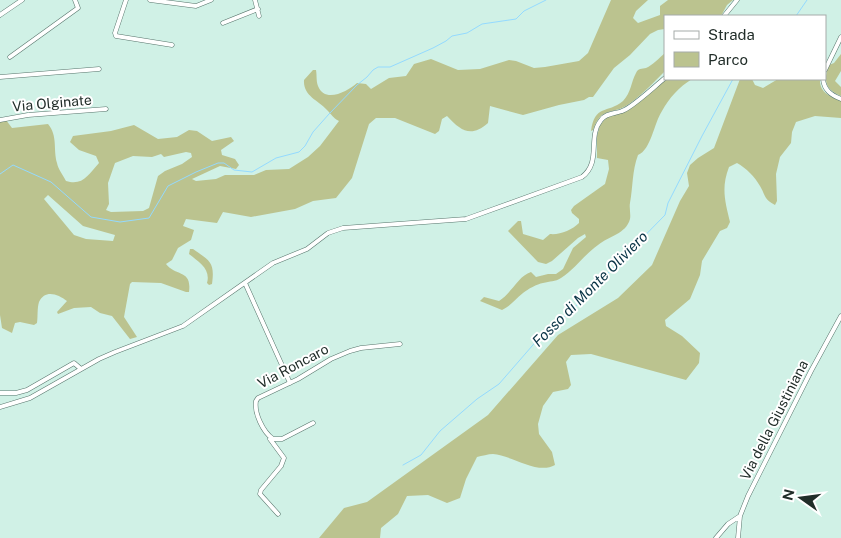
<svg xmlns="http://www.w3.org/2000/svg" width="841" height="538" viewBox="0 0 841 538" font-family="'Public Sans',sans-serif">
<style>
.green{fill:#bbc38f;fill-rule:evenodd}
.lines{fill:none;stroke-linecap:round;stroke-linejoin:round}
.stream{stroke:#94daff;stroke-width:1}
.minor-casing{stroke:#57756c;stroke-width:5}
.minor{stroke:#fff;stroke-width:4}
.labels{text-anchor:middle;stroke-width:4;stroke-linejoin:round;paint-order:stroke}
.street-label{font-size:14px;fill:#212d29;stroke:#fff}
.water-label{font-size:15px;font-style:italic;fill:#0a3446;stroke:#fff}
</style>
<rect width="100%" height="100%" fill="#d0f1e6"/>
<path class="green" d="M611 0H648L636 11 633 18 638 23 660 15V6L668 0H733L727 5 721 16H665V29L658 30 650 34 630 55 614 68 593 97H589L584 100 559 105 523 115 490 106 488 123C471 138 461 131 447 116L442 119 439 131 435 134 395 118H376L369 124 352 178 336 198 313 201 295 209 251 217 223 212 217 223 186 219 183 226 194 230 191 240 178 248 172 260 166 264C176 277 192 269 189 292H186L161 283 132 282 130 284 124 317 137 337 130 339 112 316 100 313 91 307 74 308 58 314 57 312 67 301C58 294 45 289 39 302 37 308 38 317 37 323L34 325 20 322 15 323 12 333 2 328 0 315V122L6 120 12 128 48 124C58 136 53 149 57 163 58 169 63 175 66 181 83 186 88 175 99 163L96 156 79 150 70 142 73 136 111 131 134 125 158 139 177 137 189 130 197 131 212 141 231 137 234 141 221 150 222 155 235 159 239 165 236 169 220 166 192 179 196 181 216 179 225 175H254L266 170 289 169 308 157 320 146 339 121C332 117 333 116 327 110 318 100 303 96 304 80L313 70H316C317 75 316 81 318 86 325 104 348 91 357 83L366 84 371 89 389 78 406 76 414 64 431 59 458 70 480 69 509 60 516 61 534 68 545 67 579 61 588 53ZM186 152 191 153 192 157 182 164 165 171 158 176 149 208 143 211 111 212 106 210 109 204 108 183 115 163 133 156 152 157 161 154 164 157ZM48 195 83 226 115 235 113 241 86 239 74 235 44 199Z
M665 53V71C654 82 642 95 629 104 612 116 602 105 593 130L591 131C595 104 607 114 623 101 631 93 631 82 636 73 638 68 642 69 646 68 653 65 659 58 665 53Z
M841 54V71L835 81 841 87V96C825 90 823 80 829 65L834 63Z
M667 79H692C679 87 669 98 662 111 654 123 651 150 638 155 632 171 633 187 630 203 629 208 631 214 630 219 626 234 609 236 598 245 585 254 575 269 561 278 555 282 550 281 543 283 537 284 528 289 523 293 515 299 511 306 502 310L480 301 484 297 499 301C512 293 518 276 531 272L536 277 548 274H556L563 269 573 248 586 237 585 234 578 238 552 261 546 264 538 262 508 231 518 221H521L523 234 543 240 550 234C560 235 572 230 579 223V219L572 213 571 210 574 206 605 184 609 169 608 160 597 158V136L600 125 606 118 628 110Z
M740 79H752L755 85 763 88 778 79H820C819 92 830 97 841 101V118L815 116 796 122 792 132 791 143 780 157 776 174 777 201 775 205C763 198 766 196 760 186 755 177 746 168 737 163L729 167C721 188 725 201 730 222L727 228 720 231 702 261 700 275 690 299 665 320 666 326 682 336 700 353 699 363 686 380 591 354 571 355 566 362 571 385 568 389 553 392 543 406 538 424 539 434 552 452 555 465C537 475 511 455 493 454 488 454 482 456 477 457L466 479 460 498 447 503 428 495 407 496 398 514 381 528 380 538H319L344 508 367 502 488 415 558 335 618 298 652 265 680 201 689 186 687 173 690 165 698 158 714 148Z
M190 249H193C210 261 215 262 212 284L209 285 207 283C211 269 199 262 189 254Z"/>
<g class="lines">
<path class="stream" d="M796 16 807 0
M0 174 13 165 51 182 91 217 120 222 149 218 168 186 196 172 218 163H224L234 170 252 172 276 158 299 152 305 146 313 132 329 114 357 85 367 77 373 70 378 67H390L433 48 446 41 452 36 467 33 482 24 516 19 524 11 546 0
M403 465 421 455 440 431 477 399 499 384 539 338 570 312 665 215 668 203 702 136 733 79"/>
<g class="minor-casing">
<path id="minor" d="M126 0 115 33 116 36 172 45
M150 0 196 6 211 0
M255 0 259 16
M0 15 22 0
M724 16 737 0
M223 23 258 9
M10 57 78 8 75 0
M825 70 841 37
M0 77 99 69
M823 79C824 90 831 95 841 99
M0 120 28 115 106 109
M245 283 290 383
M0 393H16L27 390 74 363 81 369
M0 407 30 398 99 359 115 352 183 326 273 263 307 249 328 233 343 228 466 219 582 177C602 162 587 137 601 120 606 113 614 114 622 111 632 108 656 85 665 78
M313 423 282 439H273C263 432 254 413 256 401L258 398 298 379 331 359 350 351 361 348 400 344
M270 439 284 458 281 466 261 490 260 494 278 514
M716 538 728 524 740 516
M738 538 740 516 748 496 811 371 841 316"/>
</g>
<use href="#minor" class="minor"/>
</g>
<g class="labels">
<g class="street-label">
<text transform="translate(52 103) rotate(-5)" y="5">Via Olginate</text>
<text transform="translate(293 366) rotate(-28)" y="5">Via Roncaro</text>
<text transform="translate(774 420) rotate(-63)" y="5">Via della Giustiniana</text>
</g>
<g class="water-label">
<text transform="translate(590 289) rotate(-45)" y="5">Fosso di Monte Oliviero</text>
</g>
</g>
<rect x="664" y="15" width="162" height="65" fill="#ffffff" stroke="#a6aba9"/>
<rect x="674" y="31" width="25" height="8" fill="#ffffff" stroke="#a6aba9"/>
<text x="708" y="40" font-size="15" fill="#212d29">Strada</text>
<rect x="674" y="52" width="25" height="15" fill="#bbc38f" stroke="#a6aba9"/>
<text x="708" y="65" font-size="15" fill="#212d29">Parco</text>
<g transform="translate(801 498) rotate(284)" stroke="#ffffff" stroke-width="4" paint-order="stroke">
<path d="M0-4L9 19L0 12L-9 19Z" fill="#212d29"/>
<text y="-8" font-size="14" font-weight="bold" text-anchor="middle" fill="#212d29">N</text>
</g>
</svg>
